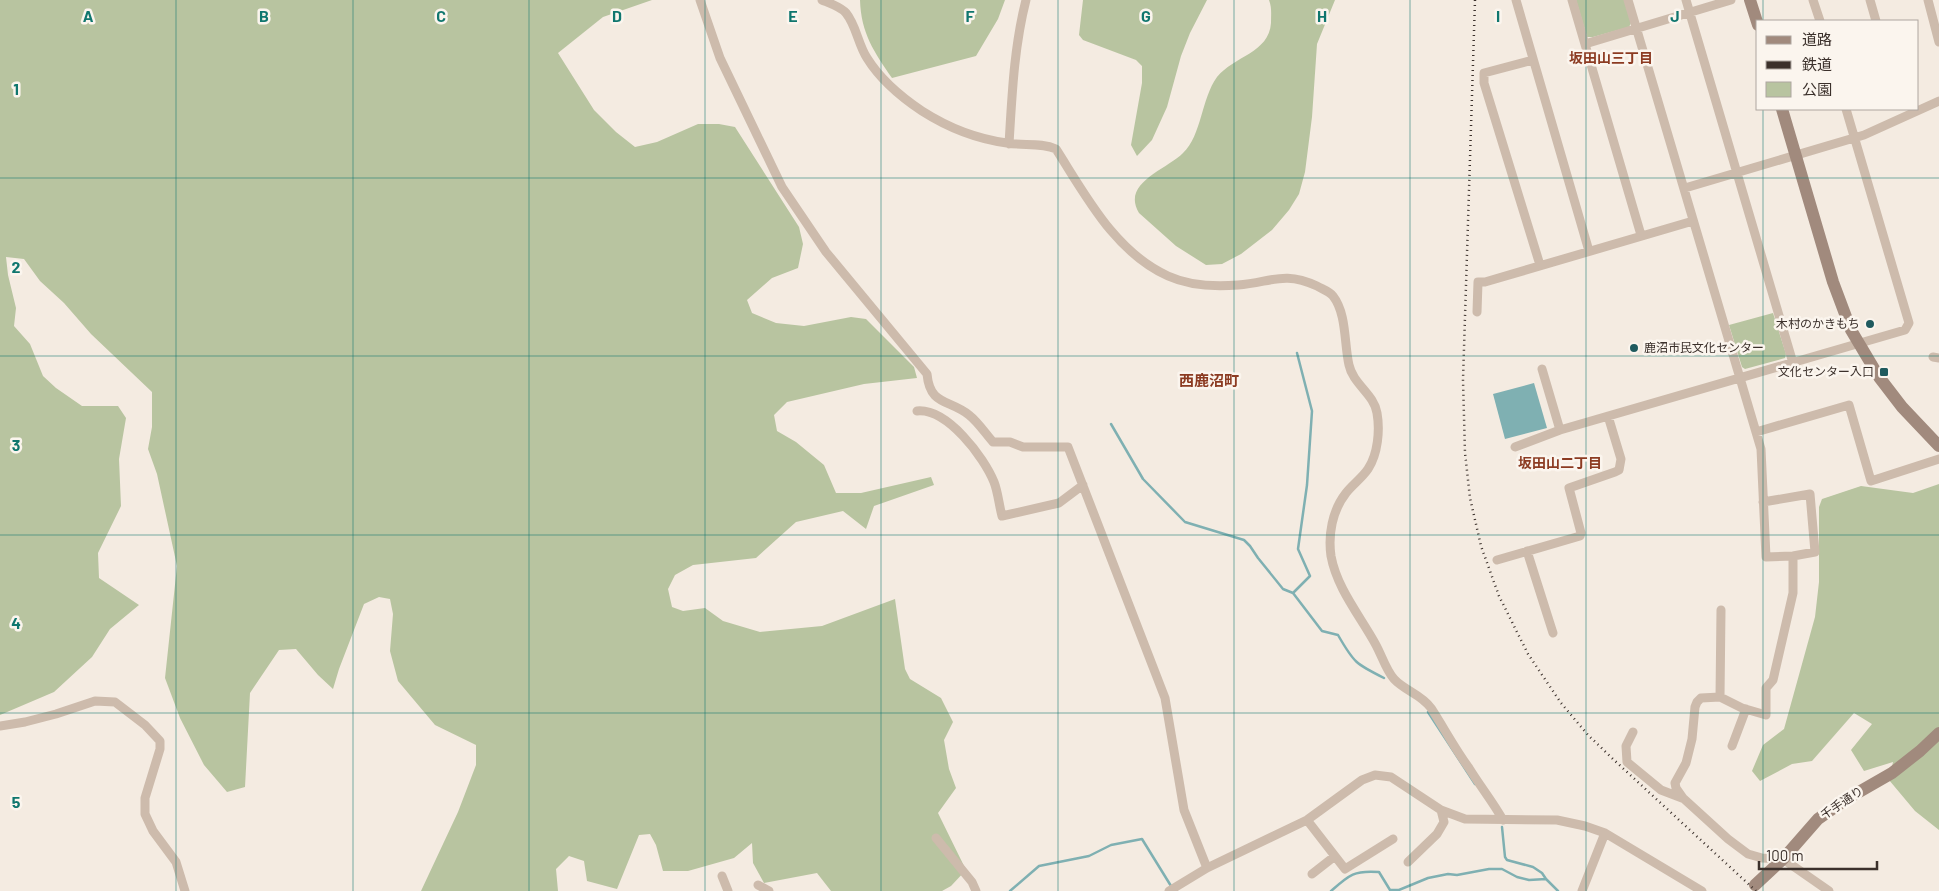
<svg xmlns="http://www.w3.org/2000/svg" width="1939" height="891" viewBox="0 0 1939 891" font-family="Barlow,'Noto Sans JP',sans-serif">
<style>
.green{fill:#b8c4a0}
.water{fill:#7fb0b2}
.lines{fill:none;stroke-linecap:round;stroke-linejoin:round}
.stream{stroke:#7fb0b2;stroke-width:2.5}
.street{stroke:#cdbbac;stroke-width:9}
.secondary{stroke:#a18a7d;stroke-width:12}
.rail{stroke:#3b302b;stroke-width:2.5;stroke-dasharray:1 4;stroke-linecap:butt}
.grid{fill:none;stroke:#0f766e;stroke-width:1;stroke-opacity:0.55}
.poi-dot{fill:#1f5a5e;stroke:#fbf5ee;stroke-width:2}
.labels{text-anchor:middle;stroke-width:5;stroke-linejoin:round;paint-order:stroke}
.poi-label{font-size:12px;fill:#3b302b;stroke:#fbf5ee;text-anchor:end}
.street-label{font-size:12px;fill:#3b302b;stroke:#fbf5ee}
.neighbourhood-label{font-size:14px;font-weight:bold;fill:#8c3b22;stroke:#fbf5ee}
.quarter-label{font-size:15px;font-weight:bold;fill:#8c3b22;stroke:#fbf5ee}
.grid-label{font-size:16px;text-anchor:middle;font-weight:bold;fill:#0f766e;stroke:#fbf5ee;stroke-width:5;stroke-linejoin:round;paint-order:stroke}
</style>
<rect width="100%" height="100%" fill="#f4ebe1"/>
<path class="green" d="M0 0H652L603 17 558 53 594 110 616 132 635 147 657 142 698 124H719L735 127 799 227 803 244 798 268 772 278 747 300 752 313 776 323 804 326 851 317 866 319 914 367 917 378 864 384 787 402 774 415 777 431 796 442 824 465 836 493H861L931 477 934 485 874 506 866 529 843 511 796 522 756 558 693 565 675 575 668 589 672 607 683 611 705 608 723 621 760 632 822 626 895 599 905 669 910 679 941 698 953 722 944 740 949 769 956 788 938 813 966 870 951 886 942 891H831L817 873 764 883 753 863 752 843 734 858 688 871H663L656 845 650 834 639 835 617 889 587 881 584 861 569 856 556 869 558 891H421L458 812 476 765V745L435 725 398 681 390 651 393 614 390 599 379 597 364 604 339 669 333 689 318 675 296 649 279 650 250 693 245 787 227 792 204 765 180 718 165 678 177 566 157 474 148 449 152 427V392L91 334 64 303 40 281 24 259 6 257 8 275 16 308 14 326 30 344 43 376 56 388 82 406H118L126 418 119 459 121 506 98 553 99 578 139 605 110 629 92 657 54 692 0 715Z
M860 0H1005L998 19 976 56 892 78C874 52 861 33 860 0Z
M1083 0H1207L1190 33 1181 56 1167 107 1152 140 1137 156 1131 145 1142 83V66L1136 60 1083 40 1079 35Z
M1269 0H1335L1317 44 1312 117 1305 172 1299 194 1289 210 1272 230 1241 254 1222 264 1206 265 1176 246 1139 213C1121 183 1166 170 1183 153 1202 135 1201 99 1217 77 1234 56 1269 53 1271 23 1271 14 1272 8 1269 0Z
M1576 0H1625L1631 23 1629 27 1593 37H1587Z
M1773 313 1786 354 1785 358 1745 369 1742 367 1729 325Z
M1939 484V830L1915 811 1889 780 1893 762 1864 771 1851 750 1872 724 1854 713 1812 761 1792 764 1760 781 1752 771 1763 745 1784 729 1815 617 1819 582V507L1822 499 1861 486 1913 493Z"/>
<path class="water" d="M1534 383 1547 428 1505 439 1493 394Z"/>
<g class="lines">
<path class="stream" d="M1111 424 1143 479 1185 522 1244 540 1250 546 1258 558 1283 589 1293 593 1322 631 1338 635C1354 663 1356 664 1384 678
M1293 593 1310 576 1298 549 1307 485 1312 411 1297 353
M1428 712 1475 784
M1502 827 1505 857 1507 860 1533 867 1542 873 1546 879 1558 891
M1010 891 1039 866 1089 856 1111 845 1142 839 1171 886
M1331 891C1349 875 1354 870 1379 872L1390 890H1399L1428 878 1448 874 1457 875 1489 869H1502L1517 877 1529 880 1546 879"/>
<path class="street" d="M700 0 720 58 782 187 826 252 927 374C930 406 949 399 969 415 978 422 985 433 993 442H1010L1023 447H1068L1165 698 1184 810 1207 868
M822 0C829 3 841 7 846 13 856 25 858 44 867 58 880 79 901 97 922 111 947 127 977 139 1007 143 1023 146 1041 142 1056 149 1086 196 1115 252 1168 276 1190 286 1214 287 1238 285 1270 283 1283 270 1317 286 1322 289 1329 291 1333 296 1347 314 1344 344 1349 365 1353 384 1374 394 1377 413 1380 430 1378 454 1368 469 1362 478 1352 485 1346 493 1332 511 1328 535 1331 556 1337 589 1361 617 1376 645 1382 656 1386 670 1394 679 1405 691 1421 694 1431 708 1444 728 1455 749 1469 768 1480 786 1493 802 1503 820
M1516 0 1589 251
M1572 0 1641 235
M1628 0 1761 449 1766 557 1793 556 1815 552 1810 494 1763 502
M1686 0 1793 363
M1813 0 1820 21
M1870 0 1876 21
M1928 0 1939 42
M1585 44 1731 0
M1533 60 1484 73V83L1540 265
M1009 144C1012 95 1014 47 1026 0
M1685 188 1864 135 1939 101
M1477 312 1478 282H1485L1693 221
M1933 357 1939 358
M1542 369 1560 430
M917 411C947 408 984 457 994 482 998 492 999 505 1002 516L1059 503 1083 485
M1756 432 1849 405 1871 481 1939 459
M1515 447 1560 430 1905 330 1909 323 1846 109
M1527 551 1553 633
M1793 556V593L1773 680 1766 688V715L1742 708 1720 697 1701 698 1697 702 1695 707 1692 739 1686 763 1675 783 1676 788 1683 798 1728 839 1748 854 1762 858 1783 859 1829 891
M1497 560 1580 536 1581 533 1569 488 1615 472 1619 470 1621 459 1608 416
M1720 697 1721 610
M0 726 25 722 56 714 95 701 115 702 145 725 160 741V749L145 798V814L153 831 176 862 185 891
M1633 732 1626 746 1627 762 1661 790 1682 798
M1732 746 1746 709
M1307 820 1345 869 1393 839
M936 838 972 882 976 891
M1408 862 1437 834 1444 822 1441 810
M1312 874 1335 856
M722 876 728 891
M758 885 769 891
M1169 891 1207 868 1307 820 1362 780 1375 775 1391 777 1441 810 1465 819 1557 820 1585 826 1605 833 1702 891
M1582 891 1605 833"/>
<path class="secondary" d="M1750 0 1758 25
M1782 109 1833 282 1851 330 1879 377 1902 407 1939 446
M1755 885 1783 859 1818 819 1845 800 1892 773 1920 751 1939 733"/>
<path class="rail" d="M1475 0 1463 380 1465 453 1470 498 1481 546 1499 596 1528 654 1561 703 1588 735 1614 760 1756 891"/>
</g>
<path class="grid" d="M176 0V891M353 0V891M529 0V891M705 0V891M881 0V891M1058 0V891M1234 0V891M1410 0V891M1586 0V891M1763 0V21M1763 109V891M0 178H1939M0 356H1939M0 535H1939M0 713H1939"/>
<g class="poi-dot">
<circle cx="1870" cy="324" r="5"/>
<circle cx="1634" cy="348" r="5"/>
<rect x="1879" y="367" width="10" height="10" rx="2.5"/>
</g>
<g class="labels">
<g class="poi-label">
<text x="1860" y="328">木村のかきもち</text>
<text x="1644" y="352" text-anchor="start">鹿沼市民文化センター</text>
<text x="1874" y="376">文化センター入口</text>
</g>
<g class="street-label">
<text transform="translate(1842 803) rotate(-34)" y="4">千手通り</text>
</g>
<g class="neighbourhood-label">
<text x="1611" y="63">坂田山三丁目</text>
<text x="1560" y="468">坂田山二丁目</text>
</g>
<g class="quarter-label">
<text x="1209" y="386">西鹿沼町</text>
</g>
</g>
<g class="grid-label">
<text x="88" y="22">A</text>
<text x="264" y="22">B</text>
<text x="441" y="22">C</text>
<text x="617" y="22">D</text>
<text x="793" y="22">E</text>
<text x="970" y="22">F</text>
<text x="1146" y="22">G</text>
<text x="1322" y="22">H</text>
<text x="1498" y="22">I</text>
<text x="1675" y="22">J</text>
<text x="16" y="95">1</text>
<text x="16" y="273">2</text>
<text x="16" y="451">3</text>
<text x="16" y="629">4</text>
<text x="16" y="808">5</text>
</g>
<rect x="1756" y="20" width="162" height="90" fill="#fbf5ee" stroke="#aea6a0"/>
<rect x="1766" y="36" width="25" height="8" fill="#a18a7d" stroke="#aea6a0"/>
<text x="1802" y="45" font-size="15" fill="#3b302b">道路</text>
<rect x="1766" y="61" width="25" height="8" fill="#3b302b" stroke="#aea6a0"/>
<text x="1802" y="70" font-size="15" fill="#3b302b">鉄道</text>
<rect x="1766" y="82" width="25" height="15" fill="#b8c4a0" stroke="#aea6a0"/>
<text x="1802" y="95" font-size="15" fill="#3b302b">公園</text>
<path d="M1759 861v8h118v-8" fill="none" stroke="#3b302b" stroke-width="2.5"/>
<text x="1766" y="861" font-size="15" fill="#3b302b" stroke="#fbf5ee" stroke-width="4" paint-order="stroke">100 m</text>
</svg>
